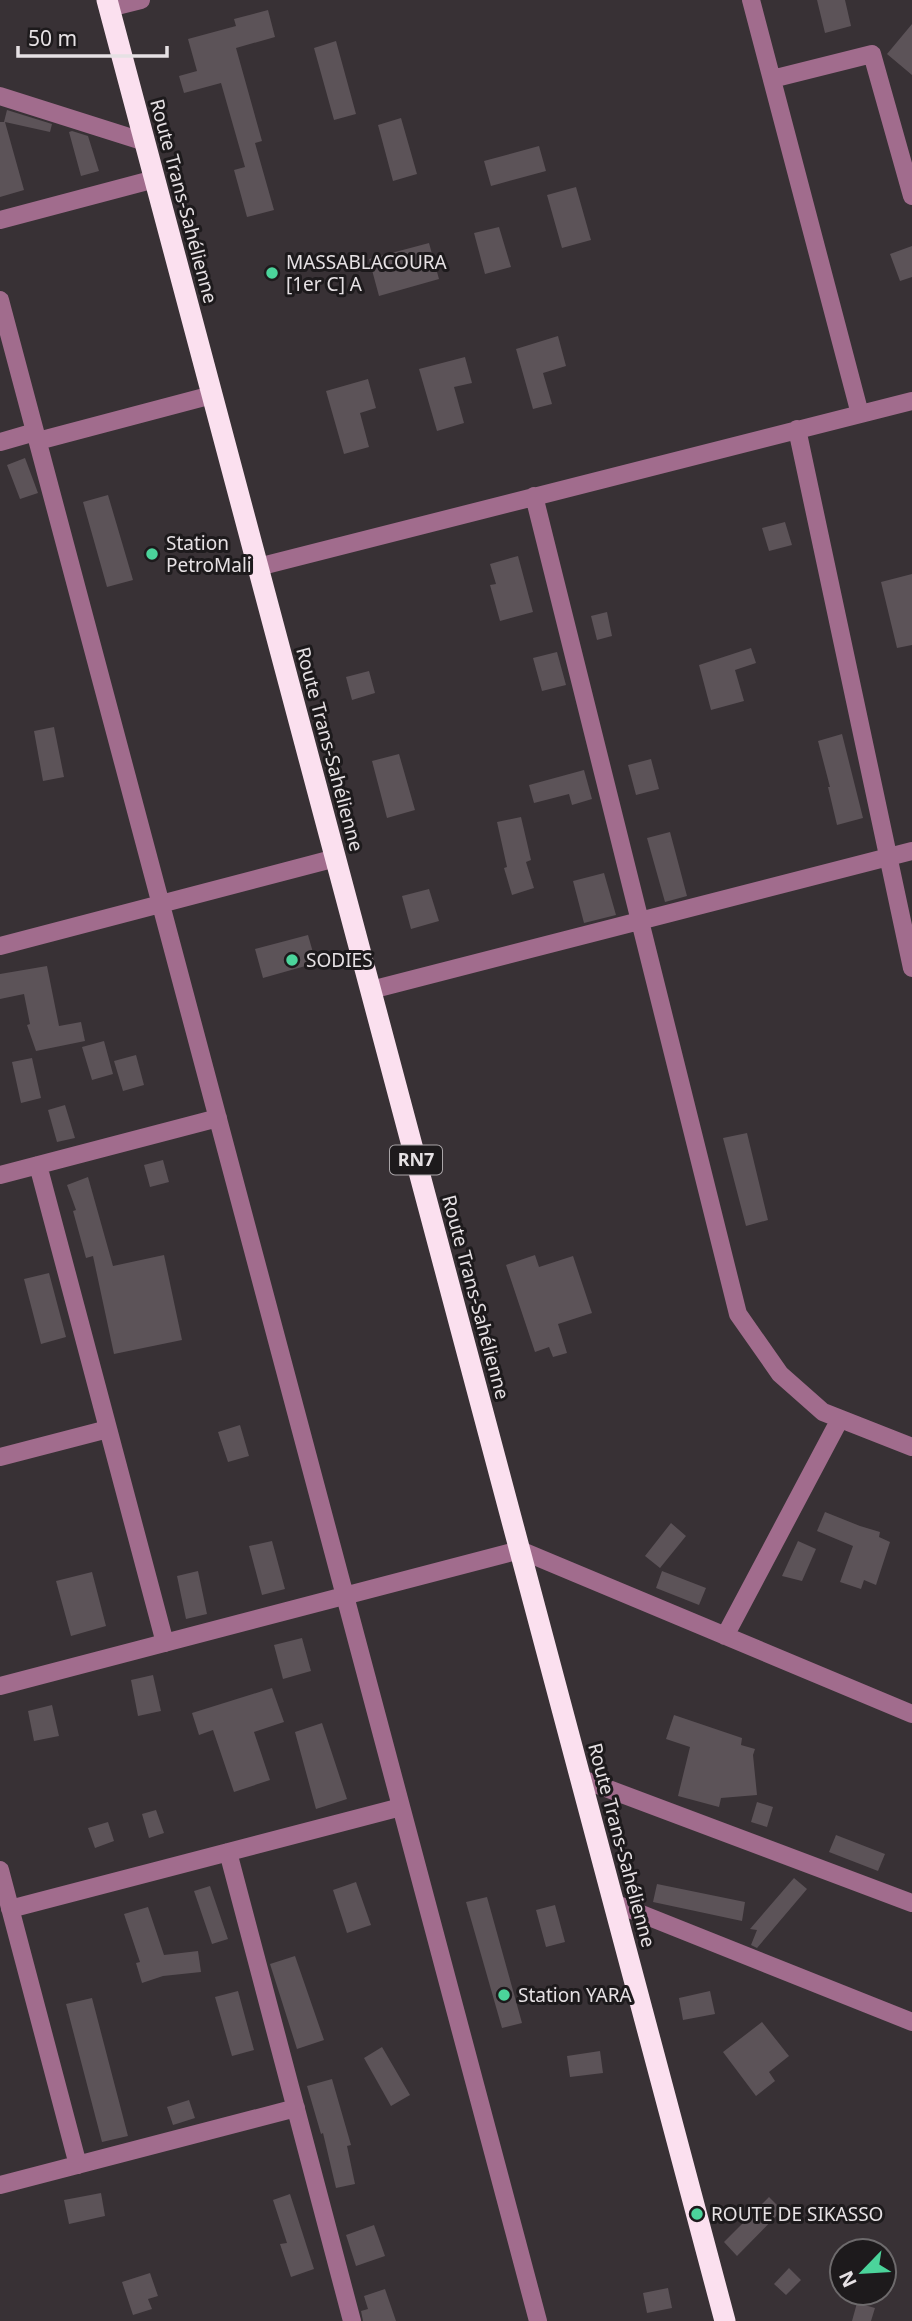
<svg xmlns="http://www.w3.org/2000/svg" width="912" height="2321" viewBox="0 0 912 2321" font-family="'Noto Sans',sans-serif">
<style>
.building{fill:#5c5358}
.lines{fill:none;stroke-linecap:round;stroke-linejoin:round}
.minor{stroke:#a16c8d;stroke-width:18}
.highway{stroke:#fbe0ef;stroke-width:21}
.poi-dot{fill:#4bd49b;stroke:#1d1a1c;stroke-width:2.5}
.labels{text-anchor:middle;stroke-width:6;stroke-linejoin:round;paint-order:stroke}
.shield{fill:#1d1a1c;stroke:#aaa5a8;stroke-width:2}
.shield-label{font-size:18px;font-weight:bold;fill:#e6e1e4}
.street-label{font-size:19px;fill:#e6e1e4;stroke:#1d1a1c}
.poi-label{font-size:19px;fill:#e6e1e4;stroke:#1d1a1c;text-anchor:start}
</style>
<rect width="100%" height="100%" fill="#383135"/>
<path class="building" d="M817 0H845L851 26 825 33Z
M268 10 275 37 236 48 262 141 255 143 274 210 247 217 234 170 245 167 221 83 184 93 179 76 197 71 188 39 236 26 234 19Z
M912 24V75L887 54Z
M336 41 356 114 334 120 314 48Z
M7 110 52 124 50 132 5 122 24 190 0 197V122H4Z
M401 118 417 174 393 181 378 125Z
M72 131 88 136 99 171 81 176 69 132Z
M539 146 546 171 491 186 484 161Z
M576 187 591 240 562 248 547 195Z
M499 227 511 267 485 274 474 233Z
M429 243 439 279 379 296 369 259Z
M912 246V277L900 281 890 254Z
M558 336 566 366 543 373 552 404 533 409 516 349Z
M465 357 472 383 454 387 464 423 437 431 419 369Z
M368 379 376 408 360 413 369 447 344 454 326 391Z
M25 458 38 493 20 499 7 465Z
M108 495 133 580 107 587 83 502Z
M785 522 792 545 769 551 762 528Z
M518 556 533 612 500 621 490 585 496 584 490 564Z
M912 574V645L897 648 881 582Z
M607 612 612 636 597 640 591 616Z
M751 648 756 663 735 670 744 701 711 710 699 665Z
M557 652 566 685 542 691 533 658Z
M369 671 375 693 352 700 346 677Z
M54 727 64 777 43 781 34 731Z
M842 734 863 818 837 825 828 787H830L818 741Z
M399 754 415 810 387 818 372 761Z
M651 759 659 789 636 795 628 765Z
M584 770 592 799 572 805 569 794 534 803 529 785Z
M521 817 531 860 526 862 534 888 512 895 504 868 507 867 497 822Z
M670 832 687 896 665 902 647 838Z
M604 873 616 915 584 923 573 881Z
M429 889 439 921 411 929 402 896Z
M308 935 316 963 263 978 255 949Z
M47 966 59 1026 81 1022 85 1041 36 1051 27 1025 30 1024 24 994 0 999V974Z
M104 1041 113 1074 92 1080 82 1047Z
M136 1055 144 1085 123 1091 114 1061Z
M32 1058 41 1098 21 1103 12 1062Z
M65 1105 75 1138 57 1142 48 1110Z
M747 1133 768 1220 746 1226 723 1138Z
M163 1160 169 1182 150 1187 144 1165Z
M88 1177 113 1266 164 1255 182 1340 114 1354 93 1256 86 1258 73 1211 76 1210 67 1185Z
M535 1255 539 1267 573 1256 592 1313 558 1324 567 1353 553 1357 549 1347 535 1352 506 1265Z
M49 1273 66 1337 41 1344 24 1279Z
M240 1425 249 1456 228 1462 218 1432Z
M825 1512 860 1526 880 1532 879 1537 890 1542 876 1585 864 1580 861 1589 840 1582 853 1546 817 1531Z
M671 1523 686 1536 660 1568 645 1556Z
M272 1541 285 1589 262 1595 249 1546Z
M798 1541 816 1549 802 1581 782 1576Z
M198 1571 207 1614 186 1619 177 1576Z
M662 1571 706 1588 699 1605 656 1588Z
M92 1572 106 1626 71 1636 56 1581Z
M302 1638 311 1671 283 1679 274 1645Z
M153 1675 161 1711 138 1716 131 1680Z
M272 1688 284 1722 254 1732 270 1780 234 1792 213 1730 199 1735 192 1713Z
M52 1705 59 1736 34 1741 28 1711Z
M674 1715 742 1738 741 1745 755 1749 753 1755 757 1795 721 1798 719 1807 678 1796 690 1747 666 1739Z
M322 1723 347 1799 316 1809 295 1732Z
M757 1802 773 1807 767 1827 751 1822Z
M156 1810 164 1833 149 1838 142 1814Z
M108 1822 114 1841 95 1848 88 1828Z
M836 1835 885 1854 878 1871 829 1852Z
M794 1878 807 1889 757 1948 751 1945 757 1930 750 1929Z
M356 1882 371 1925 347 1933 333 1890Z
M657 1884 745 1902 742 1921 653 1902Z
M210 1886 228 1939 212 1944 194 1891Z
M487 1897 522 2023 502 2028 466 1902Z
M555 1905 565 1942 546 1947 536 1910Z
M148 1907 164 1955 198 1951 201 1972 163 1976 142 1983 136 1963 140 1962 124 1914Z
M295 1956 324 2040 297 2049 270 1964Z
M238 1991 254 2050 232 2056 215 1997Z
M710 1991 715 2014 683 2020 679 1998Z
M92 1998 128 2136 102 2142 66 2004Z
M762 2022 789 2056 769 2072 775 2081 756 2096 723 2052Z
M382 2047 410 2095 391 2106 364 2058Z
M600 2051 603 2073 570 2077 567 2056Z
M332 2079 351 2145 347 2146 355 2184 336 2188 323 2133 321 2134 307 2086Z
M189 2100 195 2118 173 2125 167 2107Z
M101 2193 105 2216 69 2224 64 2200Z
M290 2194 314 2269 291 2277 280 2244 287 2243 273 2200Z
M769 2197 782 2210 737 2256 724 2242Z
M374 2225 385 2256 356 2266 346 2235Z
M789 2268 801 2280 786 2295 774 2284Z
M150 2273 158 2296 148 2299 152 2309 133 2315 122 2282Z
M668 2288 672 2308 647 2313 643 2293Z
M385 2289 396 2321H363L361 2311 368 2309 364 2296Z
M857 2303 875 2308 871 2321H852Z"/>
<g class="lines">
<path class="minor" d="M751 0 860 414
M109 8 141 0
M772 79 872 54 912 196
M0 96 145 142
M0 220 155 179
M0 300 538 2321
M797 429 912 968
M38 441 212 395
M0 442 35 432
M534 496 738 1314 780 1374 823 1412 912 1447
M258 567 912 401
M0 946 336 858
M371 990 912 851
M38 1165 165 1643
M0 1175 218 1118
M0 1457 108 1429
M725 1636 840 1419
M0 1686 520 1550 912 1714
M582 1779 912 1903
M228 1852 352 2321
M0 1870 78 2165
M614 1903 912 2022
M10 1909 401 1807
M0 2185 296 2108"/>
<path class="highway" d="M107 0 725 2321"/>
</g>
<g class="poi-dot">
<circle cx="272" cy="273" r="7"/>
<circle cx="152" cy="554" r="7"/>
<circle cx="292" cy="960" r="7"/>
<circle cx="504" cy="1995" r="7"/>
<circle cx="697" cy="2214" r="7"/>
</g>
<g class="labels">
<rect class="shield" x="390" y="1145.5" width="52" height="29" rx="5"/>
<g class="shield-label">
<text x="416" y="1166">RN7</text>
</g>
<g class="street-label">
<text transform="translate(184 201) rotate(75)" y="7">Route Trans-Sahélienne</text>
<text transform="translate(330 749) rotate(75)" y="7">Route Trans-Sahélienne</text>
<text transform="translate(476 1297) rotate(75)" y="7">Route Trans-Sahélienne</text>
<text transform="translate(622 1845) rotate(75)" y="7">Route Trans-Sahélienne</text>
</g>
<g class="poi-label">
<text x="286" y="269">MASSABLACOURA<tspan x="286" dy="22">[1er C] A</tspan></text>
<text x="166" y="550">Station<tspan x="166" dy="22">PetroMali</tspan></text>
<text x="306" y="967">SODIES</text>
<text x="518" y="2002">Station YARA</text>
<text x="711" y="2221">ROUTE DE SIKASSO</text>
</g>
</g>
<g transform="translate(863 2272) rotate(245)"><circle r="33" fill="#1d1a1c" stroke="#6d6a6c" stroke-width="2"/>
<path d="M0-5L12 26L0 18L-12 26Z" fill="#4bd49b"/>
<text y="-10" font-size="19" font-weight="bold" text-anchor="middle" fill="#e6e1e4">N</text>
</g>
<path d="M18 46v10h149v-10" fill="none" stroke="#e6e1e4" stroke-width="3.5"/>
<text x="28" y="46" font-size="21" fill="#e6e1e4" stroke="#1d1a1c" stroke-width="5" paint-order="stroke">50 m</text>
</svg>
